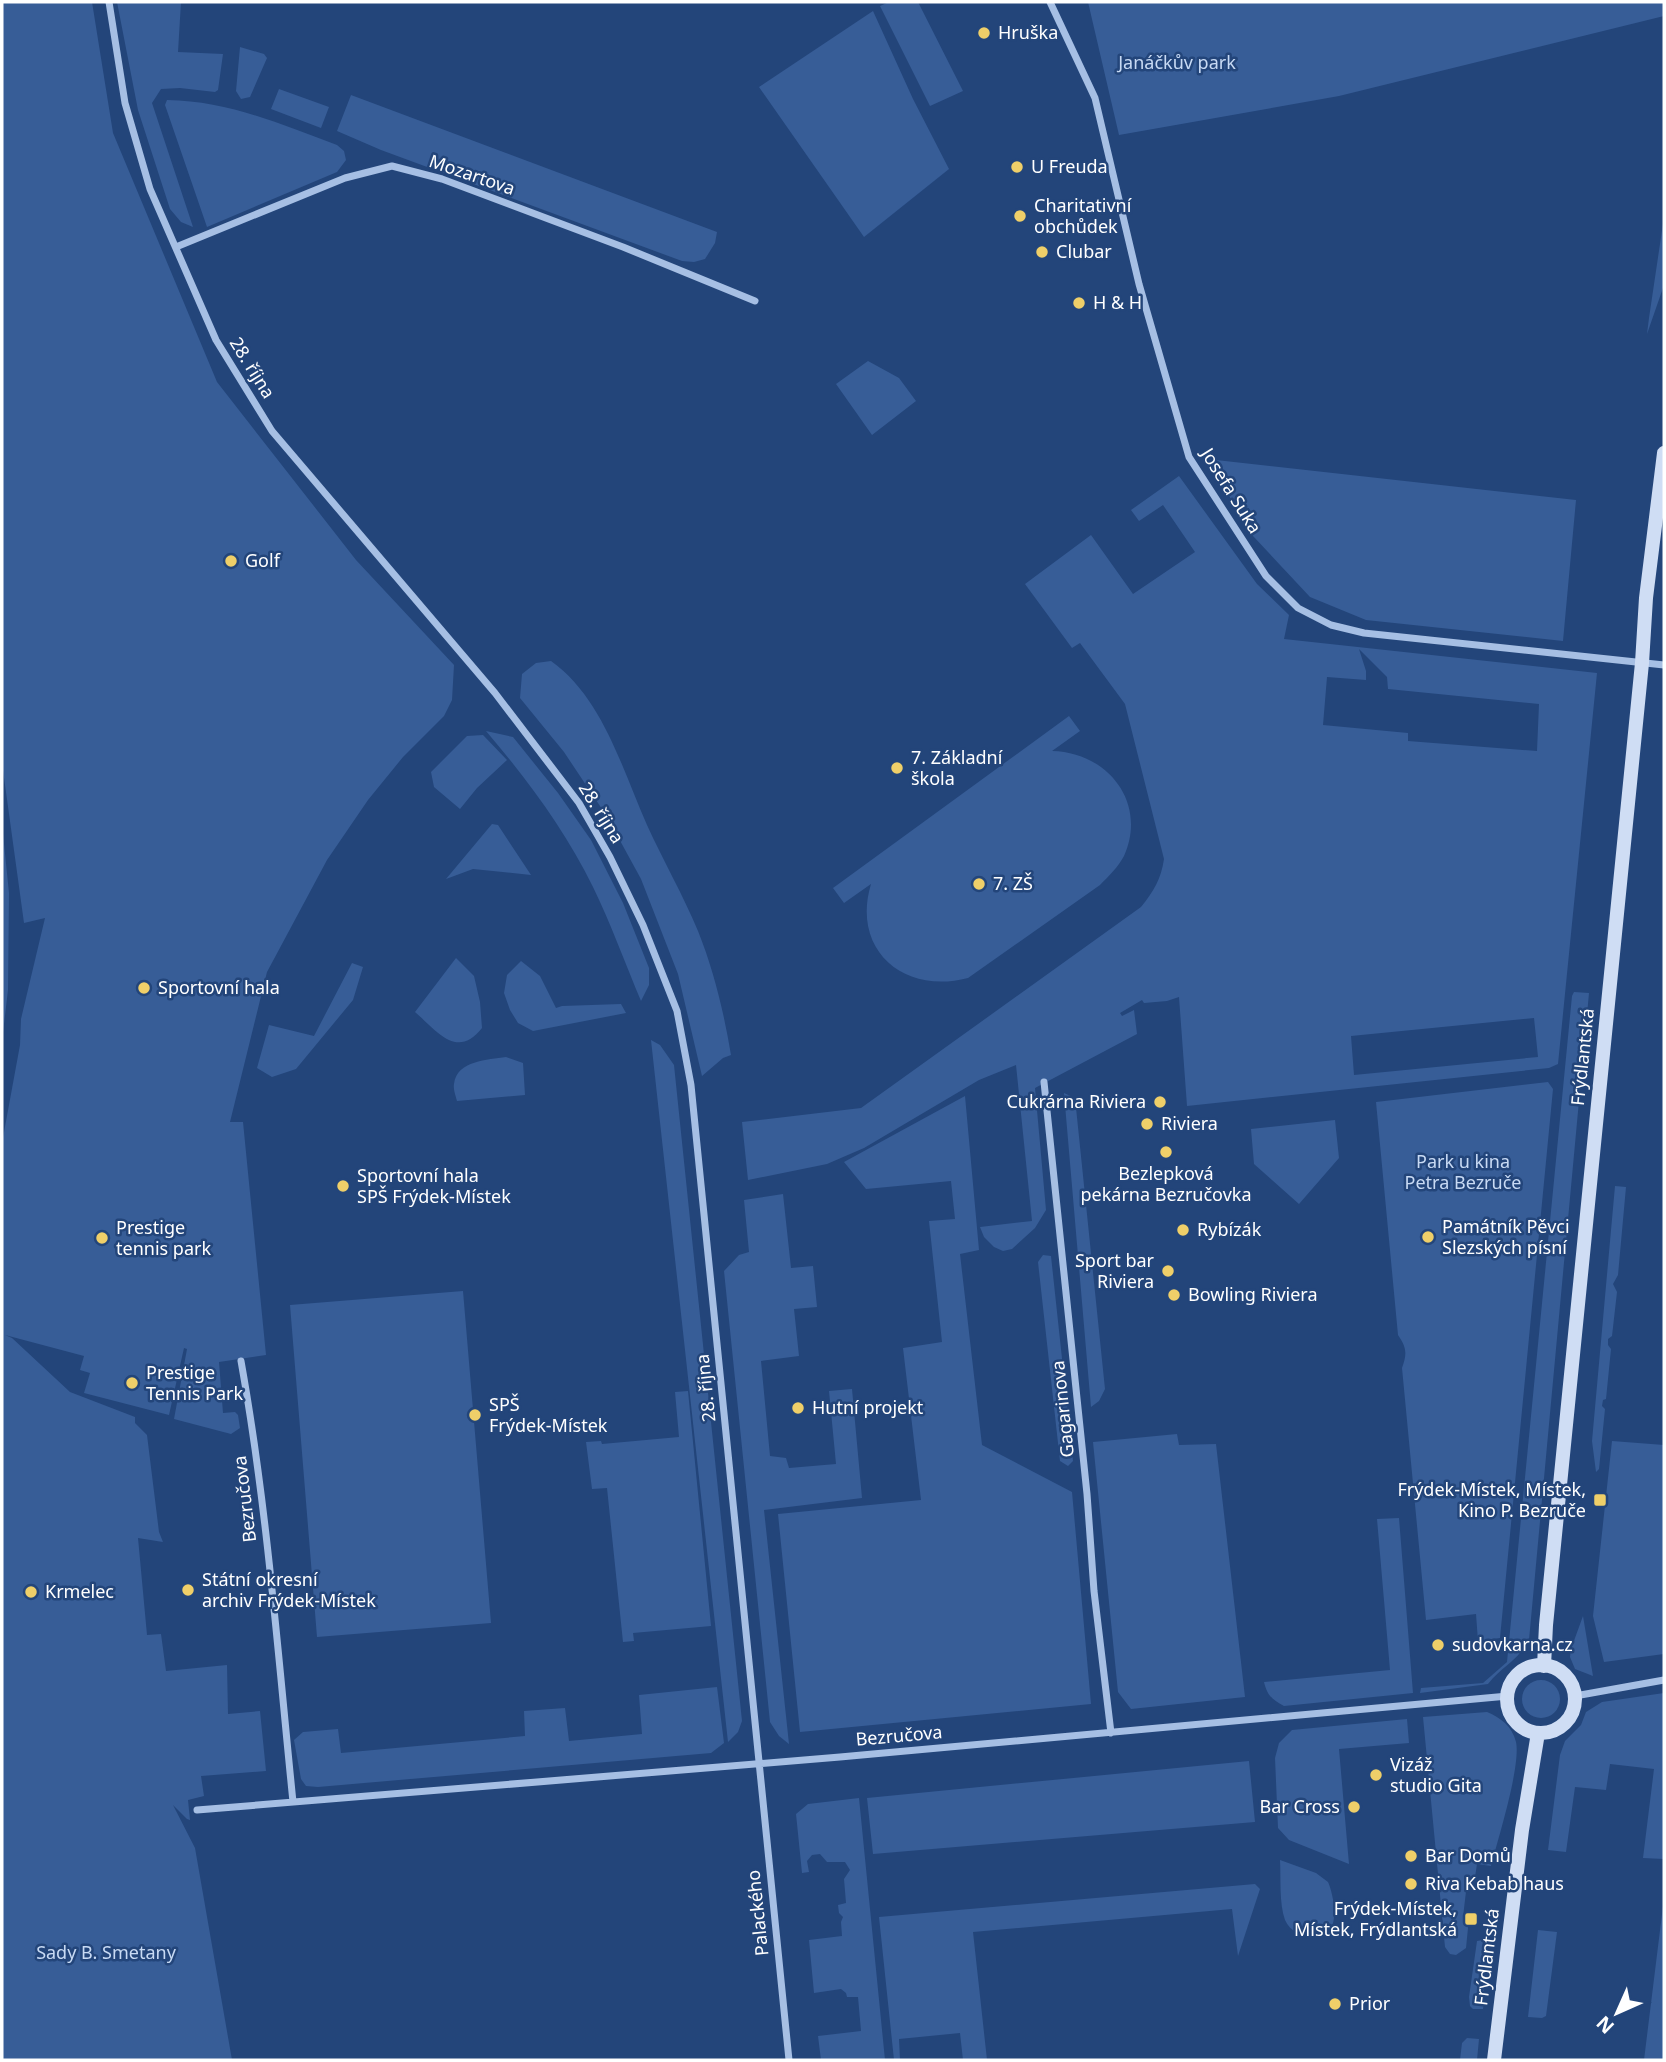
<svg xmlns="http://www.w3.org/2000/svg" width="1666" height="2062" viewBox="0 0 1666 2062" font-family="'Noto Sans',sans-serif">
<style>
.green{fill:#375d97;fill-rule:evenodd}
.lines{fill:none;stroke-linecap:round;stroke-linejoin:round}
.street{stroke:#a6bfe4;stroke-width:7}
.secondary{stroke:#cfddf4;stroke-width:14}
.poi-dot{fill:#efcf69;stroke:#23457a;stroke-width:2.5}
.labels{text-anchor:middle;stroke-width:5;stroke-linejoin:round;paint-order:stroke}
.poi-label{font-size:18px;fill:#fff;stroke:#23457a;text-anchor:start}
.park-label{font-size:18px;fill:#c8daf4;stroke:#23457a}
.street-label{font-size:18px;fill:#fff;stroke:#23457a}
</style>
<rect width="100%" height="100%" fill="#23457a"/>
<path class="green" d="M2 2H92L113 133 217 382 356 560 454 665 452 700 444 716 403 757 368 800 327 860 267 972 230 1122H243L266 1355 219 1362 223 1413 235 1412 238 1415 240 1428 231 1434 174 1419 187 1349 184 1348 169 1415 84 1393 90 1373 80 1370 84 1356 5 1335 12 1338 70 1392 135 1417V1423L147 1435 159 1532 163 1542 138 1538 147 1635 161 1634 166 1671 227 1665 228 1714 260 1711 266 1771 201 1776 204 1796 188 1800 190 1820 187 1819 173 1805 195 1848 232 2060H2V1143L20 1045 21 1019 45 918 24 923 2 763Z
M117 2H181L178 52 223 54 218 90 215 92 180 88 161 89 152 103 193 227 181 222 170 209 138 110Z
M889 2H918L963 91 930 106 880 6Z
M1088 2H1664V16L1339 96 1119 135Z
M873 11 913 99 949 169 864 237 759 87Z
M240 47 264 54 267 58 250 97 241 99 236 91Z
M279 89 329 107 321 128 271 109Z
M351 95 717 232 715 243 705 259 694 262 682 261 381 150 337 131Z
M167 100C229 101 280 124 337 145L344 151 346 160 337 172 207 227 165 105Z
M1664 217V285L1647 334 1649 318Z
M868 361 899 378 916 401 872 435 836 384Z
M1207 459 1576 500 1563 641 1366 620 1310 597 1253 536Z
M1179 476 1257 584 1289 615 1284 639 1597 673 1558 1064 1549 1068 1187 1106 1179 997 1167 1001 1144 1003 1142 1000 1120 1013 1122 1016 1134 1010 1137 1034 1035 1088 1046 1210 1035 1228 1012 1249 1003 1251 994 1247 984 1237 980 1227 1032 1221 1016 1065 979 1080 864 1148 827 1164 748 1180 742 1122 861 1108 1141 907C1154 891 1161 879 1164 859L1125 704 1080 643 1072 648 1025 584 1091 535 1133 594 1195 552 1163 505 1139 521 1131 510ZM1359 649 1387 677 1388 689 1539 704 1537 751 1408 741V733L1323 725 1327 677 1366 680V671ZM1534 1018 1538 1057 1354 1075 1351 1036Z
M551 661C603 698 622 769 647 825 663 860 683 895 698 931 714 971 724 1013 731 1055L723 1058 702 1076 678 974 641 879 606 815 564 752 520 698 522 674 536 663Z
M1069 716 1080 731 1052 751C1107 752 1148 802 1124 856 1118 867 1109 876 1100 885L968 978C904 995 851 950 871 884L844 903 833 888Z
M486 731 513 737 558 793 591 840 623 903 649 968V985L641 1001C625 963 611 924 593 887 565 830 527 779 486 731Z
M483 735 507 760 477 788 460 809 434 787 431 772 467 736Z
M2 824 9 893 8 990 2 1041Z
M492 824 498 825 531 875 473 869 446 879Z
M456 958 474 976 480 1002 482 1028C457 1060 437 1031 415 1012Z
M521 961 540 976 556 1008 562 1006 621 1004 626 1013 533 1031 518 1023 510 1010 504 993 507 975Z
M352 963 363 967 353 1000 296 1069 272 1077 257 1068 269 1025 314 1036Z
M1574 992 1589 993 1529 1640C1517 1662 1502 1666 1488 1684L1420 1693 1421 1688 1483 1683 1507 1662 1572 996Z
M651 1040 660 1045 674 1065 742 1721 738 1732 728 1742Z
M506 1057 523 1063 525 1095 457 1101C456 1097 453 1089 454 1084 457 1060 488 1060 506 1057Z
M1548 1082 1553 1089 1500 1638 1478 1641 1476 1614 1426 1620 1402 1368C1407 1354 1407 1348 1398 1335L1376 1102Z
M1064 1093 1075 1098 1105 1389 1099 1401 1091 1407Z
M965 1096 979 1250 960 1254 982 1445 1072 1492 1091 1704 800 1732 778 1514 921 1500 903 1348 942 1342 929 1221 955 1219 951 1181 866 1189 844 1162Z
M1335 1120 1339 1158 1299 1204 1254 1164 1251 1129Z
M1615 1186 1626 1187 1618 1275 1613 1284 1617 1292 1612 1336 1608 1339V1345L1611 1349 1606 1399 1603 1400 1602 1406 1605 1409 1599 1469 1596 1472 1592 1441Z
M783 1194 791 1268 813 1266 817 1307 794 1309 799 1356 761 1361 770 1456 786 1458 789 1468 836 1464 829 1391 852 1389 862 1498 764 1510 789 1744 779 1736 770 1722 724 1271 739 1255 749 1252 744 1200Z
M1043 1255 1051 1256 1073 1461 1068 1466 1060 1461 1038 1262Z
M463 1291 491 1623 317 1637 290 1305Z
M688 1391 711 1626 633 1633 634 1641 623 1642 607 1488 592 1489 586 1442 601 1441 602 1444 679 1437 675 1392Z
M1177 1434 1179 1445 1216 1444 1245 1697 1131 1709 1118 1692 1093 1442Z
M1612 1441 1664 1445V1654L1604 1662 1593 1616Z
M1399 1518 1413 1693 1284 1706C1272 1700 1267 1695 1264 1682L1390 1670 1377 1519Z
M1583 1616 1593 1676 1575 1669 1570 1657 1571 1649Z
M1522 1699a19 19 0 1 1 38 0a19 19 0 1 1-38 0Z
M717 1687 724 1743 711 1753 318 1787 306 1786 301 1779 294 1740 303 1732 338 1729 341 1753 525 1736 524 1711 565 1708 569 1741 642 1734 639 1695Z
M1664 1693V1859L1643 1858 1654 1769 1610 1764 1606 1790 1575 1787 1566 1852 1548 1850 1560 1755 1565 1741 1581 1725 1586 1712 1602 1702Z
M1487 1712C1501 1718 1512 1726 1516 1742 1521 1766 1498 1839 1491 1866L1477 1864 1474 1884 1467 1883 1463 1917 1469 1918 1466 1948 1456 1955 1450 1954 1445 1947 1423 1717Z
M1407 1719 1409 1743 1339 1749 1349 1864 1289 1840 1278 1828 1275 1758 1279 1743 1292 1730Z
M1249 1761 1255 1822 873 1854 867 1798Z
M859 1798 885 2060H821L818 2036 861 2031 858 1997H847L846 1993 841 1989 814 1993 809 1940 842 1936 841 1922 843 1917 839 1913 838 1905 846 1903 844 1879 850 1870 845 1862H827L820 1854 812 1855 807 1861 809 1872 802 1873 796 1814 808 1804Z
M1280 1860 1316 1873 1328 1882C1333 1893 1338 1919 1330 1930 1318 1946 1292 1936 1285 1920 1279 1903 1281 1878 1280 1860Z
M1255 1884 1260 1889 1238 1956 1232 1909 973 1932 987 2060H963L960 2033 899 2039 900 2060H894L879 1917Z
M1664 1898V2060H1644Z
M1538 1930 1557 1932 1546 2016 1542 2018 1528 2017Z
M1483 1940C1479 1963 1487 1986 1483 2009H1473L1470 2006 1469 1997 1477 1941Z
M1467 2038 1479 2039 1477 2060H1460L1462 2043Z"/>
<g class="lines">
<path class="street" d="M109 2 125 103 150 189 216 340 272 431 495 693 579 803 610 857 643 925 677 1011 691 1085 789 2060
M1050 2 1095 98 1139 284 1189 457 1266 576 1298 608 1331 625 1364 633 1664 665
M176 247 345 178 392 166 442 179 623 247 755 301
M1044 1082 1087 1494 1094 1591 1111 1733
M241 1361C267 1506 278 1655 293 1802
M1575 1696 1664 1680
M197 1810 840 1757 1508 1696"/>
<path class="secondary" d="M1507 1699a34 34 0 1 1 68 0a34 34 0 1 1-68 0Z
M1544 1666 1546 1625 1642 663 1646 598 1664 453
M1494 2060 1522 1830 1538 1733"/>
</g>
<g class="poi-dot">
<circle cx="984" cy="33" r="7"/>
<circle cx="1017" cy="167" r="7"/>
<circle cx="1020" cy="216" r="7"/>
<circle cx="1042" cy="252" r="7"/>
<circle cx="1079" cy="303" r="7"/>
<circle cx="231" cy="561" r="7"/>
<circle cx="897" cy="768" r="7"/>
<circle cx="979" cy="884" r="7"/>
<circle cx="144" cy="988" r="7"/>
<circle cx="1160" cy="1102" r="7"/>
<circle cx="1147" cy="1124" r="7"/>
<circle cx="1166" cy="1152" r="7"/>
<circle cx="343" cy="1186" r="7"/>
<circle cx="1183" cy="1230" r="7"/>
<circle cx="1428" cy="1237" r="7"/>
<circle cx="102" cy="1238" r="7"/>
<circle cx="1168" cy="1271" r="7"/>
<circle cx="1174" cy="1295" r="7"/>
<circle cx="132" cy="1383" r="7"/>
<circle cx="798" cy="1408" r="7"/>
<circle cx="475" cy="1415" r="7"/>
<rect x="1593" y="1493" width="14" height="14" rx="3.5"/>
<circle cx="188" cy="1590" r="7"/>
<circle cx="31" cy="1592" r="7"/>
<circle cx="1438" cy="1645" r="7"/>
<circle cx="1376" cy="1775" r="7"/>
<circle cx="1354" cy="1807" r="7"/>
<circle cx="1411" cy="1856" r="7"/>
<circle cx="1411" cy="1884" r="7"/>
<rect x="1464" y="1912" width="14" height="14" rx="3.5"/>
<circle cx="1335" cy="2004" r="7"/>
</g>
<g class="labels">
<g class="poi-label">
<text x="998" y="39">Hruška</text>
<text x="1031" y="173">U Freuda</text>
<text x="1034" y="212">Charitativní<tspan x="1034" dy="21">obchůdek</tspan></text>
<text x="1056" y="258">Clubar</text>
<text x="1093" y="309">H &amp; H</text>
<text x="245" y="567">Golf</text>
<text x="911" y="764">7. Základní<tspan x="911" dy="21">škola</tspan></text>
<text x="993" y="890">7. ZŠ</text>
<text x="158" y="994">Sportovní hala</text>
<text x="1146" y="1108" text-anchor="end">Cukrárna Riviera</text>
<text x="1161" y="1130">Riviera</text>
<text x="1166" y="1180" text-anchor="middle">Bezlepková<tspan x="1166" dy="21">pekárna Bezručovka</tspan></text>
<text x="357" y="1182">Sportovní hala<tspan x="357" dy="21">SPŠ Frýdek-Místek</tspan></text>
<text x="1442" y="1233">Památník Pěvci<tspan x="1442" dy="21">Slezských písní</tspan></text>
<text x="116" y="1234">Prestige<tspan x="116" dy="21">tennis park</tspan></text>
<text x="1197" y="1236">Rybízák</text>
<text x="1154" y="1267" text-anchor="end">Sport bar<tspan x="1154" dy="21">Riviera</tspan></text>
<text x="1188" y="1301">Bowling Riviera</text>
<text x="146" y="1379">Prestige<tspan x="146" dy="21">Tennis Park</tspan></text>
<text x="489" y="1411">SPŠ<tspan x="489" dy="21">Frýdek-Místek</tspan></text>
<text x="812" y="1414">Hutní projekt</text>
<text x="1586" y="1496" text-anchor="end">Frýdek-Místek, Místek,<tspan x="1586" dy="21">Kino P. Bezruče</tspan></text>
<text x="202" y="1586">Státní okresní<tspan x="202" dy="21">archiv Frýdek-Místek</tspan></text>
<text x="45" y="1598">Krmelec</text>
<text x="1452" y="1651">sudovkarna.cz</text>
<text x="1390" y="1771">Vizáž<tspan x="1390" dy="21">studio Gita</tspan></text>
<text x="1340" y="1813" text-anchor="end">Bar Cross</text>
<text x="1425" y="1862">Bar Domů</text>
<text x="1425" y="1890">Riva Kebab haus</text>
<text x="1457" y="1915" text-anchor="end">Frýdek-Místek,<tspan x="1457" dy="21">Místek, Frýdlantská</tspan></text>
<text x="1349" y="2010">Prior</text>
</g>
<g class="park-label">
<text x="1177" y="69">Janáčkův park</text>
<text x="1463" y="1168">Park u kina<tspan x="1463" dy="21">Petra Bezruče</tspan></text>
<text x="106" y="1959">Sady B. Smetany</text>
</g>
<g class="street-label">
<text transform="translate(472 175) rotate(19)" y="6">Mozartova</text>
<text transform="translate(252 368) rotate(58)" y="6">28. října</text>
<text transform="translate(1231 491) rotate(58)" y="6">Josefa Suka</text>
<text transform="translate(601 813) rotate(58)" y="6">28. října</text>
<text transform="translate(1583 1057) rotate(-84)" y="6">Frýdlantská</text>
<text transform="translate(706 1388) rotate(-96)" y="6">28. října</text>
<text transform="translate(1063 1409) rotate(-96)" y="6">Gagarinova</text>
<text transform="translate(245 1499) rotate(-97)" y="6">Bezručova</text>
<text transform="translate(899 1736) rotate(-5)" y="6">Bezručova</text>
<text transform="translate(758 1913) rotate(-96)" y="6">Palackého</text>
<text transform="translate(1487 1957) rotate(-83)" y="6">Frýdlantská</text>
</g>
</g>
<rect width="1666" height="2062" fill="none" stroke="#ffffff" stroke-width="7"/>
<g transform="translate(1617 2013) rotate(225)" stroke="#23457a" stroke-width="5" paint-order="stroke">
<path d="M0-5L12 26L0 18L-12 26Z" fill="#ffffff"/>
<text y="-10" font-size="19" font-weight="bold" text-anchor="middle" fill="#ffffff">N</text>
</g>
</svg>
